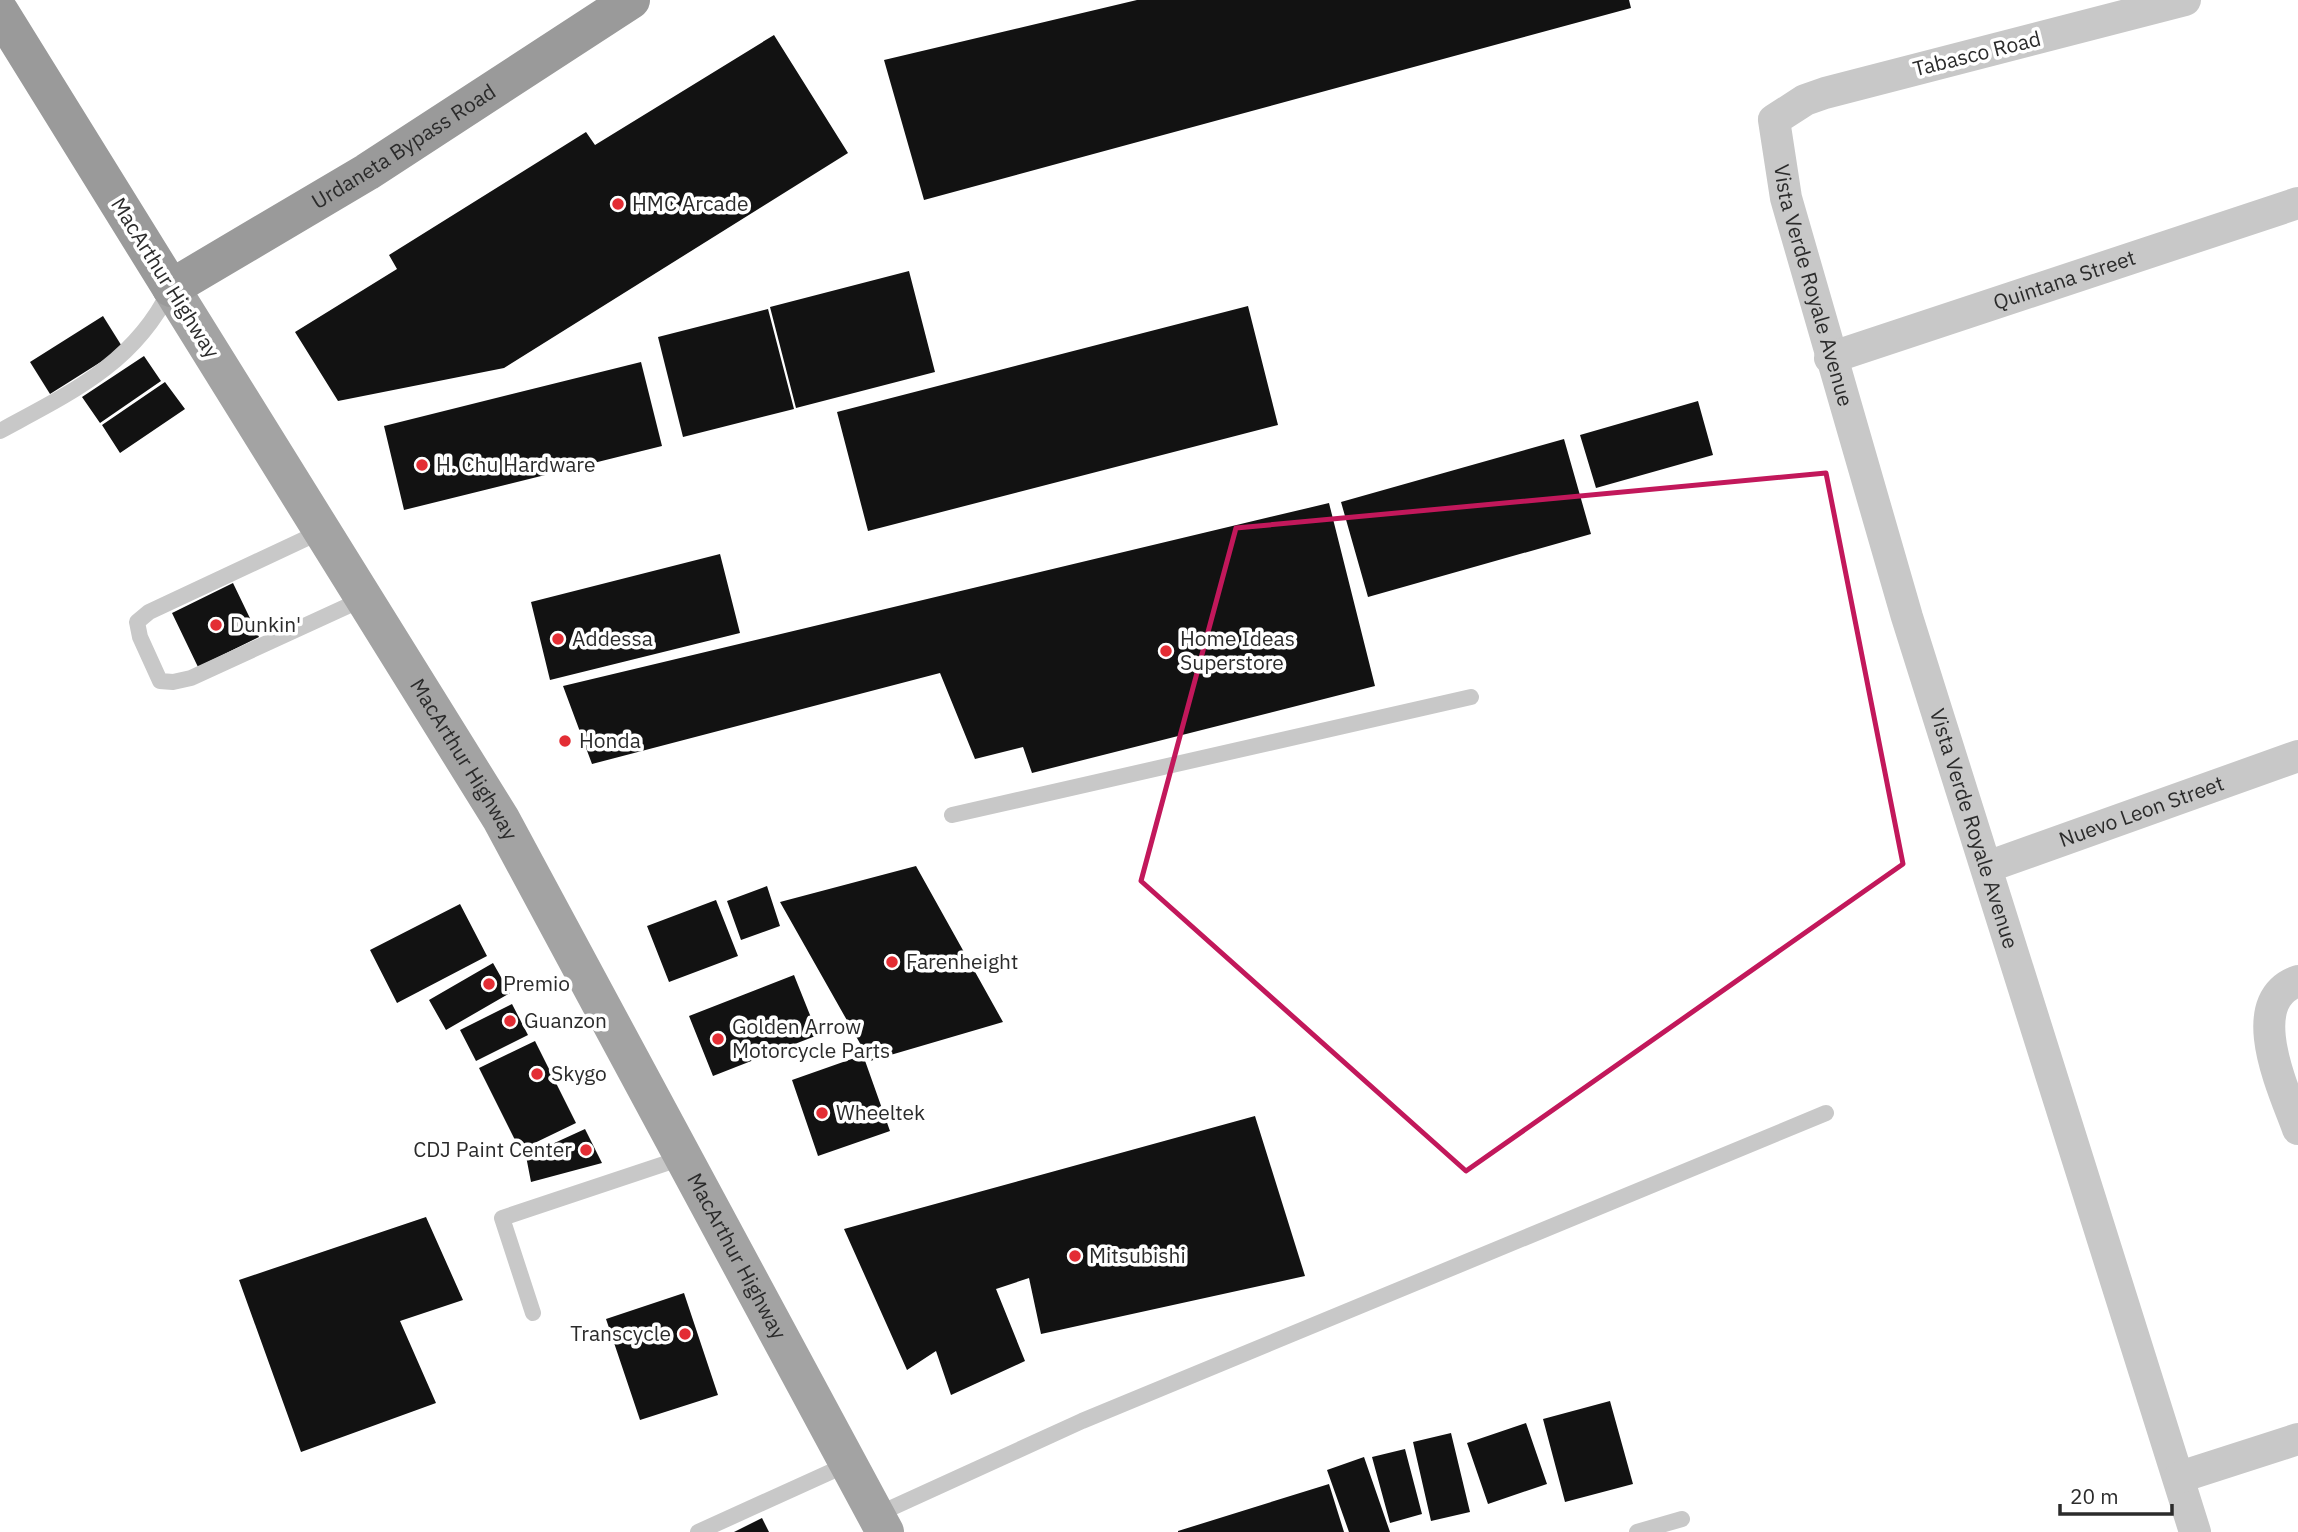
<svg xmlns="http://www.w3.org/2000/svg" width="2298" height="1532" viewBox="0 0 2298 1532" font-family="'IBM Plex Sans',sans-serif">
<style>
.building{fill:#121212}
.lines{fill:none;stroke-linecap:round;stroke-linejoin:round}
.service{stroke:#c8c8c8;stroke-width:16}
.minor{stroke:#c8c8c8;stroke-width:32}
.primary{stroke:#a3a3a3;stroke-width:38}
.trunk{stroke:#9a9a9a;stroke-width:38}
.marked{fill:none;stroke:#c2185b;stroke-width:5;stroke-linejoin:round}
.poi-dot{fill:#e32d34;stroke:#fff;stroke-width:2.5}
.labels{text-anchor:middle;stroke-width:7;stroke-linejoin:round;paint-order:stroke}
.street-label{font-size:21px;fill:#2b2b2b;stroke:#fff}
.poi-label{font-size:21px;fill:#2b2b2b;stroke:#fff;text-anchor:start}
</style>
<rect width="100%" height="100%" fill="#fff"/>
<path class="building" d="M1137 0H1629L1631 8 924 200 884 60Z
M774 35 848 153 504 368 338 401 295 332 397 269 389 255 586 132 595 145Z
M909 271 935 372 796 408 770 307Z
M1248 306 1278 425 868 531 837 412Z
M768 309 794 409 683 437 658 337Z
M103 316 123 348 50 394 30 362Z
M144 356 161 381 100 423 82 397Z
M641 362 662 446 404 510 384 426Z
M165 382 185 409 120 453 102 425Z
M1698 401 1713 455 1596 488 1580 435Z
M1564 439 1591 534 1368 597 1341 502Z
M1329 503 1375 686 1032 773 1023 747 975 759 940 673 592 764 563 686Z
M720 554 740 633 550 680 531 602Z
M233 583 259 637 198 667 172 613Z
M916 866 1003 1022 870 1061 780 902Z
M767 886 780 926 741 940 727 901Z
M716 900 738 956 669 982 647 926Z
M460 904 487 956 397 1003 370 950Z
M493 963 510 993 446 1030 429 1000Z
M794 975 818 1035 713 1076 689 1016Z
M512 1004 528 1035 476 1061 460 1030Z
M535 1041 576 1123 520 1150 479 1068Z
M863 1055 890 1131 818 1156 792 1080Z
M1255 1116 1305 1276 1041 1334 1029 1278 996 1289 1025 1361 951 1395 936 1351 907 1370 844 1229Z
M585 1129 602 1163 531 1182 526 1156Z
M426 1217 463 1300 400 1321 436 1403 301 1452 239 1280Z
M684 1293 718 1395 640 1420 606 1319Z
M1610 1401 1633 1484 1565 1502 1543 1419Z
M1526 1423 1547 1484 1488 1504 1467 1443Z
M1451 1433 1470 1512 1431 1521 1413 1442Z
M1405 1449 1422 1514 1390 1523 1372 1457Z
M1364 1457 1390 1532H1349L1327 1470Z
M1329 1484 1344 1532H1178V1531Z
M762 1518 769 1532H734Z"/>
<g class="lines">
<path class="service" d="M0 431C70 393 134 364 170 290
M322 531 149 612 137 622 140 637 160 681 173 682 191 678 363 599
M952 815 1471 697
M533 1313 502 1218 682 1158
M876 1515 1082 1421 1826 1113
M698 1532 848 1464
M1637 1532 1682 1519"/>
<g class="minor">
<path id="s1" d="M2185 0 1825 93 1805 100 1774 120 1786 198 1907 617 2195 1532"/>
<path id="s2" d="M1830 358 2298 203"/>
<path id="s3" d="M1987 867 2298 756"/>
<path d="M2298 981C2241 1001 2284 1090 2298 1129"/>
<path d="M2180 1477 2298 1439"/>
</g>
<path class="primary" id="s4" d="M171 288 501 819 885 1532"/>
<path class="trunk" id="s5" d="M0 12 171 288 367 172 631 0"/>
</g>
<path class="marked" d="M1826 473 1903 864 1466 1171 1141 881 1236 528Z"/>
<g class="poi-dot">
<circle cx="618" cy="204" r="7"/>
<circle cx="422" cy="465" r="7"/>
<circle cx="216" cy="625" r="7"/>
<circle cx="558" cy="639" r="7"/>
<circle cx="1166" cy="651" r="7"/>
<circle cx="565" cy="741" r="7"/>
<circle cx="892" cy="962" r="7"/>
<circle cx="489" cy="984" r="7"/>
<circle cx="510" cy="1021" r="7"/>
<circle cx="718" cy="1039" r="7"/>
<circle cx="537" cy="1074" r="7"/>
<circle cx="822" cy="1113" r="7"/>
<circle cx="586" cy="1150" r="7"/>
<circle cx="1075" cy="1256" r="7"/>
<circle cx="685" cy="1334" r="7"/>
</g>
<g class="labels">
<g class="street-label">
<text transform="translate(1977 54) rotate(-14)" y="7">Tabasco Road</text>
<text dy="7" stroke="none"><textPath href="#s5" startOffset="597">Urdaneta Bypass Road</textPath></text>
<text transform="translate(165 278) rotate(58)" y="7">MacArthur Highway</text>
<text dy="7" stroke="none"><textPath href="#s2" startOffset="247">Quintana Street</textPath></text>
<text dy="7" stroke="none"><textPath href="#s1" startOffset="600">Vista Verde Royale Avenue</textPath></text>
<text dy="7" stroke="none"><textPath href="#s4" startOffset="555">MacArthur Highway</textPath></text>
<text dy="7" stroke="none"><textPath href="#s3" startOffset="164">Nuevo Leon Street</textPath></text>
<text dy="7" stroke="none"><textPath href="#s1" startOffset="1167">Vista Verde Royale Avenue</textPath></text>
<text dy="7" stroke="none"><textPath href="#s4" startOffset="1122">MacArthur Highway</textPath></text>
</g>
<g class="poi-label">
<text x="632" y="211">HMC Arcade</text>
<text x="436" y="472">H. Chu Hardware</text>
<text x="230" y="632">Dunkin'</text>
<text x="572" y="646">Addessa</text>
<text x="1180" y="646">Home Ideas<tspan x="1180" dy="24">Superstore</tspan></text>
<text x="579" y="748">Honda</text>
<text x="906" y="969">Farenheight</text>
<text x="503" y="991">Premio</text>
<text x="524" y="1028">Guanzon</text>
<text x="732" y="1034">Golden Arrow<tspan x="732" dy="24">Motorcycle Parts</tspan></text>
<text x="551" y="1081">Skygo</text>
<text x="836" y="1120">Wheeltek</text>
<text x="572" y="1157" text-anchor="end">CDJ Paint Center</text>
<text x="1089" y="1263">Mitsubishi</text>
<text x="671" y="1341" text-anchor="end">Transcycle</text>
</g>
</g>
<path d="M2060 1504v10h112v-10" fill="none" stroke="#2b2b2b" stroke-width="3.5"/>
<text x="2070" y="1504" font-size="21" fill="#2b2b2b" stroke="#ffffff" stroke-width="5" paint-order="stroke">20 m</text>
</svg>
